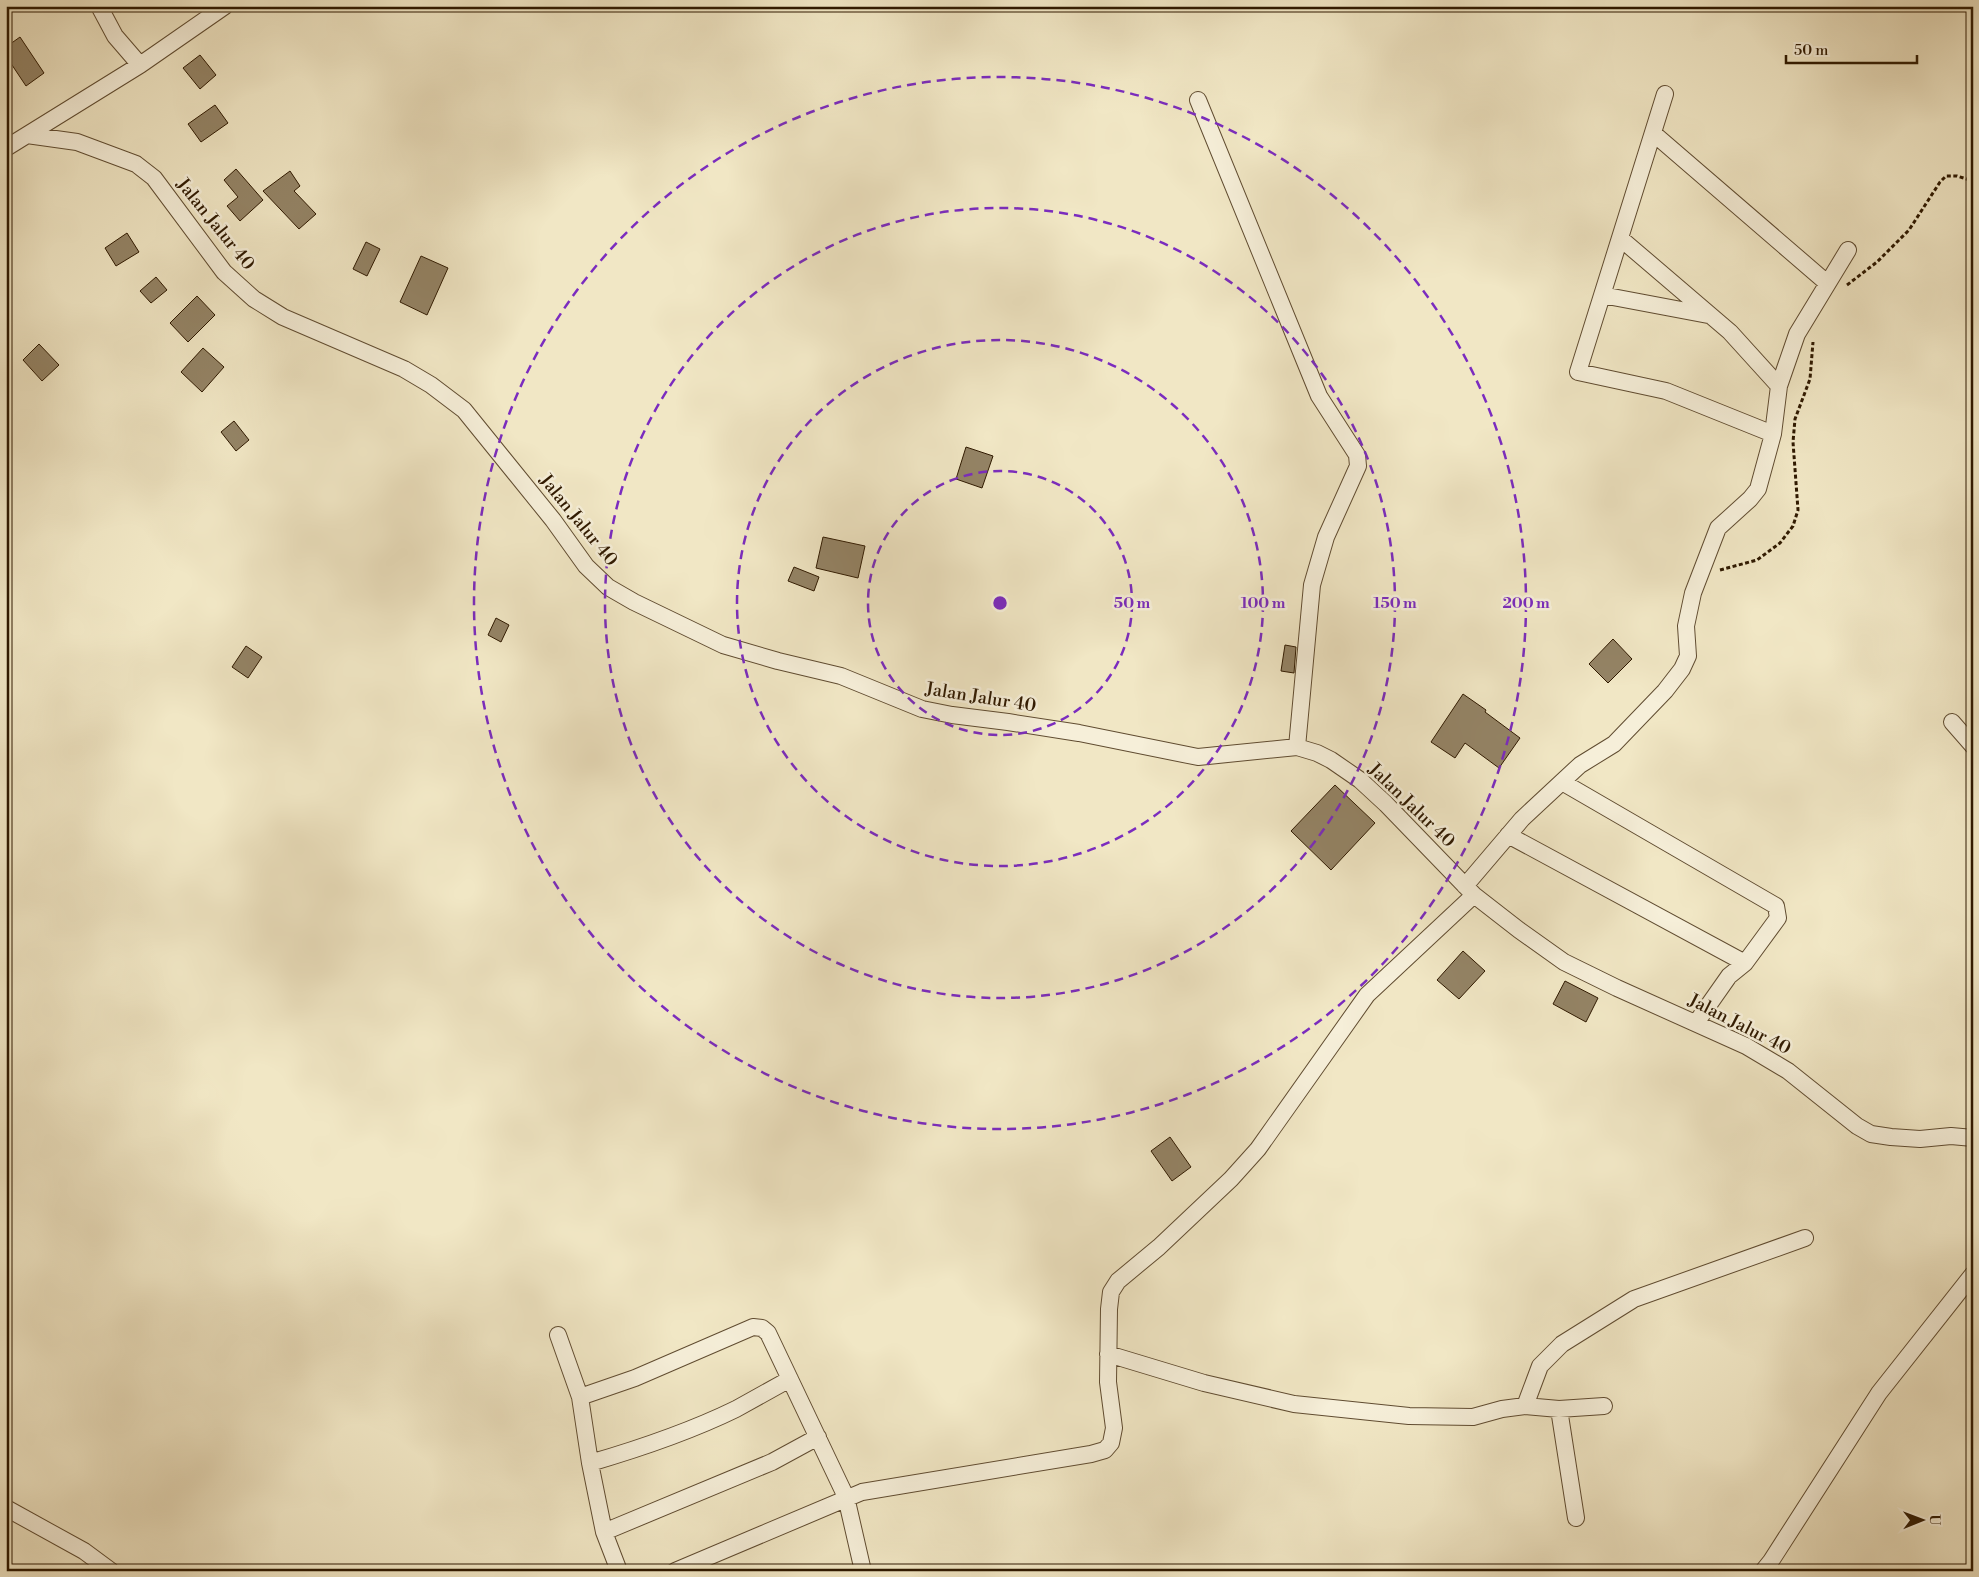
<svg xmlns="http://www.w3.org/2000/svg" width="1979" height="1577" viewBox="0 0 1979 1577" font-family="'Libre Bodoni',serif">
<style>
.building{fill:#948466;stroke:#2f1900}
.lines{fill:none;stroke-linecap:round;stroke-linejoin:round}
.minor-casing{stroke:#604c31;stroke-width:18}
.path{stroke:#2f1900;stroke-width:3;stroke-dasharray:4 2.5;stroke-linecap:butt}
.minor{stroke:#f6efd9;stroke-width:16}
.ring{fill:none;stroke:#7b2cbf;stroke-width:2.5;stroke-dasharray:9 6}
.labels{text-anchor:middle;stroke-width:5;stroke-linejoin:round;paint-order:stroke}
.street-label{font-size:18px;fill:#2f1900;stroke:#f6efd9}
.centre{fill:#7b2cbf;stroke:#f6efd9;stroke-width:2.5}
.ring-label{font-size:15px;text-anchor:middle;font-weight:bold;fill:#7b2cbf;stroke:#f6efd9;stroke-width:5;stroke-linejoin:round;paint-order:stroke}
</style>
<rect width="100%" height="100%" fill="#f1e7c5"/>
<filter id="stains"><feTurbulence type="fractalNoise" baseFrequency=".004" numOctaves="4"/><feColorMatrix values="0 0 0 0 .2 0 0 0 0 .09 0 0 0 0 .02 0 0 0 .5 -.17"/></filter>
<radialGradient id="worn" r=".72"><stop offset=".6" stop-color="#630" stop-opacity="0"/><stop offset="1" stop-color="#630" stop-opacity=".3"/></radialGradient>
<path class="building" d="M20 37 44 73 26 86 6 56V47Z
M200 55 216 75 200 89 183 68Z
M215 105 228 123 201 142 188 124Z
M236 169 263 200 240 221 227 206 238 197 224 180Z
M290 171 300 186 294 191 316 214 299 229 263 191Z
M127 233 139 252 116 266 105 248Z
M366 242 380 249 367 276 353 269Z
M421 256 448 268 427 315 400 302Z
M156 277 167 290 151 303 140 291Z
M197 296 215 315 188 342 170 323Z
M39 344 59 365 42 381 23 360Z
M203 348 224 367 202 392 181 372Z
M234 421 249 440 236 451 221 432Z
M966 447 993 456 982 488 956 479Z
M823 537 865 546 858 578 816 568Z
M794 567 819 577 814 591 788 581Z
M496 618 509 625 501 642 488 635Z
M1613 639 1632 659 1608 683 1589 664Z
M1285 645 1296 647 1294 673 1281 671Z
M246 646 262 657 248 678 232 667Z
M1463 694 1486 710 1485 712 1520 738 1499 768 1465 743 1455 758 1431 742Z
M1335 785 1375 823 1331 870 1291 831Z
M1463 951 1485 971 1459 999 1437 980Z
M1565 981 1598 998 1586 1022 1553 1004Z
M1170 1137 1191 1167 1172 1181 1151 1151Z"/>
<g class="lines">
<g class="minor-casing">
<path id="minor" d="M99 6 115 36 140 65
M1665 94 1578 372 1666 391 1773 434
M1198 100 1319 396 1357 455 1358 466 1326 537 1312 585 1297 747
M1653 133 1827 283
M27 135 77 142 136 164 154 178 224 272 254 299 283 317 404 369 431 385 464 410 553 520 586 566 608 587 634 602 723 645 778 661 841 676 922 709 952 715 1008 722 1079 733 1198 757 1297 747 1317 753 1331 760 1360 780 1386 804 1474 895 1519 930 1564 962 1617 988 1746 1046 1788 1071 1857 1126 1871 1134 1891 1137 1920 1139 1951 1136 1973 1138
M6 148 140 65 225 6
M1620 238 1730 332 1779 386
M1602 295 1708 315
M1952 722 1973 746
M1562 782 1776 906 1778 918 1745 963 1729 976 1696 1023
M1508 835 1745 963
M1465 886 1522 819 1580 765 1614 744 1665 691 1682 669 1688 656 1686 626 1693 593 1718 528 1750 499 1758 489 1773 434 1779 386 1797 334 1848 250
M558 1335 580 1397 590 1463 604 1532 619 1571
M1108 1354 1204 1383 1294 1404 1409 1416 1473 1417 1502 1409 1525 1406 1540 1366 1562 1344 1634 1299 1805 1238
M580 1397 635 1378 753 1327 762 1328 768 1333 846 1497 863 1571
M1525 1406 1559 1409 1604 1406
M1559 1409 1576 1518
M590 1463C638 1449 691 1431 736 1409 754 1399 772 1389 790 1379
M6 1508 84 1551 111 1571
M604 1532 772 1462 818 1437
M675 1571 862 1492 1091 1454 1105 1450 1111 1443 1114 1428 1108 1382 1109 1309 1111 1292 1118 1281 1159 1247 1231 1179 1258 1149 1367 995 1474 895
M1763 1571 1771 1561 1879 1393 1973 1274"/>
</g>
<path class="path" d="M1847 285 1877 262 1909 230 1940 182 1946 176H1957L1973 181
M1720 570 1757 560 1780 543 1793 526 1798 510 1793 442 1795 419 1810 379 1813 342"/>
<use href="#minor" class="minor"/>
</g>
<g class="ring">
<circle cx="1000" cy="603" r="132"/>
<circle cx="1000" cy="603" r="263"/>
<circle cx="1000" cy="603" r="395"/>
<circle cx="1000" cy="603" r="526"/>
</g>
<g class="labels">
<g class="street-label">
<text transform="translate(216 224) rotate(51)" y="6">Jalan Jalur 40</text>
<text transform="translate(579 520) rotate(51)" y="6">Jalan Jalur 40</text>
<text transform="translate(981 697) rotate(9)" y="6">Jalan Jalur 40</text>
<text transform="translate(1412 805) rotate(44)" y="6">Jalan Jalur 40</text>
<text transform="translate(1740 1024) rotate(27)" y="6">Jalan Jalur 40</text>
</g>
</g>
<circle cx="1000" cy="603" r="8" class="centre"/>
<g class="ring-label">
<text x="1132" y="608">50 m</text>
<text x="1263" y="608">100 m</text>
<text x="1395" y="608">150 m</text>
<text x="1526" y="608">200 m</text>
</g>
<rect width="1979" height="1577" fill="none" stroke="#f1e7c5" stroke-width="25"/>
<rect x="8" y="8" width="1964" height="1562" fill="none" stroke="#2f1900" stroke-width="2.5"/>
<rect x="12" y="12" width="1954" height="1552" fill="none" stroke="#2f1900"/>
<g transform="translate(1922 1520) rotate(89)" stroke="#f6efd9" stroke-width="4" paint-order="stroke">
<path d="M0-4L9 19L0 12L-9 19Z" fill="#2f1900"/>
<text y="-8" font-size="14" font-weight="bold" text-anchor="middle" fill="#2f1900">U</text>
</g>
<path d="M1786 55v8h131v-8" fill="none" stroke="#2f1900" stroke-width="2.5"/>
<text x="1794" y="55" font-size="15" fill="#2f1900" stroke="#f6efd9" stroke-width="4" paint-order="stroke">50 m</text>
<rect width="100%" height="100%" filter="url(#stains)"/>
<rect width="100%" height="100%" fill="url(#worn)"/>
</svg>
